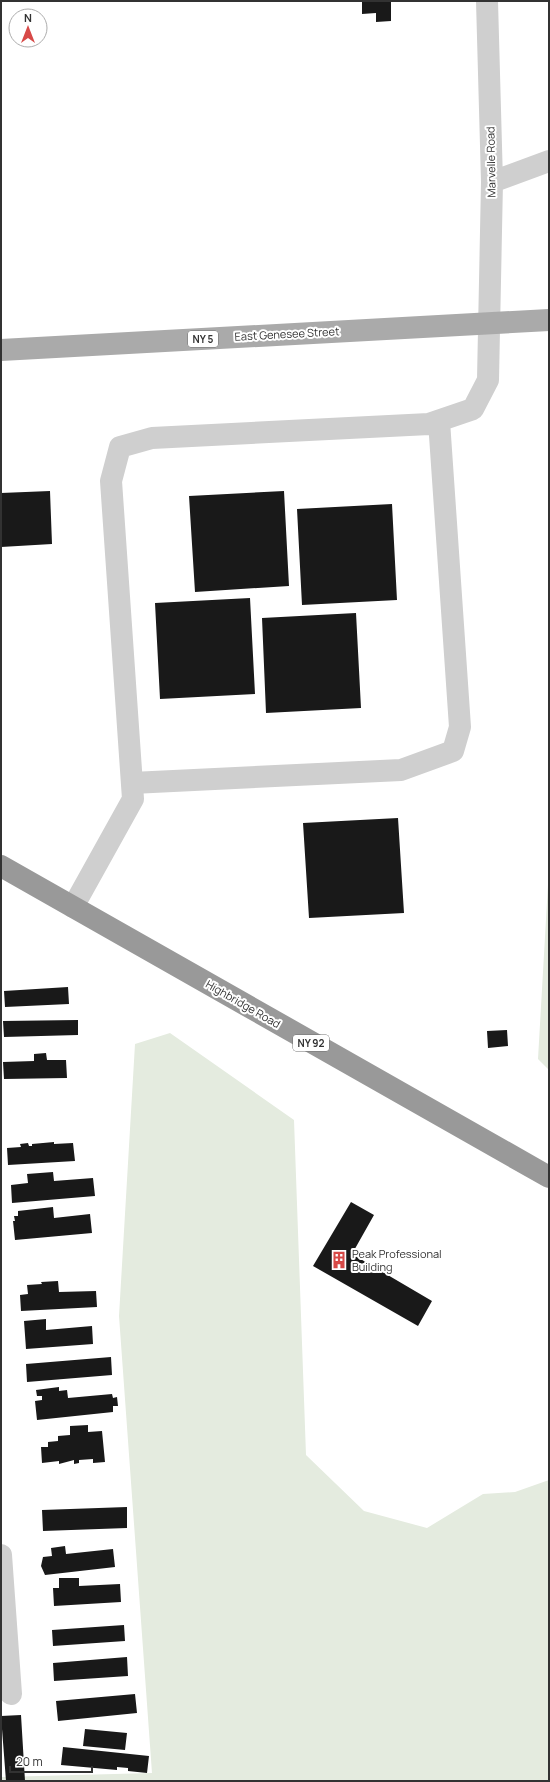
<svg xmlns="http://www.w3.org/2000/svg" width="550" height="1782" viewBox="0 0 550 1782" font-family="Manrope,sans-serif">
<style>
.green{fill:#e4ebdf}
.building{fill:#191919}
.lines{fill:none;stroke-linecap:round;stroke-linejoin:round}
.minor{stroke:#cfcfcf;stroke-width:22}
.major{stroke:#aaa;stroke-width:22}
.highway{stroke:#999;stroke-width:22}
.labels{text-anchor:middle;stroke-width:4;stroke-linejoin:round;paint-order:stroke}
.shield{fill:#fff;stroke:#707070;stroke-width:1}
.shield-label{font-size:10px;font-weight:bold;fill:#323232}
.street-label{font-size:11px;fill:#323232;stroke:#fff}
.poi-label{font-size:11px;fill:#323232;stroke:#fff;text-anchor:start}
</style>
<rect width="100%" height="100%" fill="#fff"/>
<path class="green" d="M549 867V1070L538 1059Z
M170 1033 294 1120 306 1455 364 1511 427 1528 483 1494 515 1492 549 1480V1781H1V1777L152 1773 119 1316 135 1044Z"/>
<path class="building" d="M362 1H391V21L376 22V13L362 14Z
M50 491 52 544 1 547V493Z
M284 491 289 586 195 592 189 496Z
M392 504 397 600 302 605 297 509Z
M250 598 255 694 160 699 155 603Z
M356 613 361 708 266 713 262 618Z
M398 818 404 913 309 918 303 823Z
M68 987 69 1004 5 1007 4 991Z
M78 1020V1035L4 1037 3 1021Z
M507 1030 508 1046 488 1048 487 1031Z
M46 1053 47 1060H66L67 1078 4 1079 3 1062 34 1061V1054Z
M54 1142V1144L73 1143 75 1161 8 1165 7 1148 21 1147 20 1144 28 1143 29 1146H32V1144Z
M53 1172 54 1181 93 1178 95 1196 12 1203 11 1185 28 1183 27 1174Z
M351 1202 374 1215 352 1254 432 1301 418 1326 313 1266Z
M53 1207 54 1218 90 1214 92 1233 15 1240 13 1221H15L14 1216H18V1211Z
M58 1281 59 1292 96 1291 97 1307 21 1311 20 1295 28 1294 27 1285 42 1284 41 1282Z
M46 1319V1330L92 1326 93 1344 26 1349 24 1321Z
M111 1357 112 1375 27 1382 26 1364Z
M59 1387V1391L67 1390 68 1398 112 1394 113 1398 117 1397 118 1406H113V1412L37 1420 35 1401 42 1400V1396H37L36 1390Z
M88 1425V1432L102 1431 105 1462 93 1463V1459L79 1460V1463L74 1464V1460L59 1464V1461L42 1463 41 1447H48V1442L58 1441V1436L70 1435V1426Z
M127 1507V1528L43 1531 42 1510Z
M65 1546 66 1554 113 1549 115 1567 45 1575 41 1566 43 1557 52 1556 51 1548Z
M59 1578H79V1586L120 1584 121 1602 54 1606 53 1588H59Z
M124 1625 125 1641 53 1646 52 1630Z
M127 1657 128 1676 54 1681 53 1663Z
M135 1694 137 1713 58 1721 56 1701Z
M21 1715 25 1781H6L1 1716Z
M85 1729 127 1733 125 1750 83 1746Z
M63 1747 149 1756 147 1773 128 1771V1768L117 1767V1770L61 1765Z"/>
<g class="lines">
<path class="minor" d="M492 182 549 161
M132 783 401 770 453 751 460 727 439 421
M73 907 133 799 111 481 120 447 152 438 429 424 473 409 488 380 492 182 487 1
M1 1555 11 1694"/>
<path class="major" d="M1 350 549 320"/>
<path class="highway" d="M1 866 549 1177"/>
</g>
<defs>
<g id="building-bare" transform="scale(1.38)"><path d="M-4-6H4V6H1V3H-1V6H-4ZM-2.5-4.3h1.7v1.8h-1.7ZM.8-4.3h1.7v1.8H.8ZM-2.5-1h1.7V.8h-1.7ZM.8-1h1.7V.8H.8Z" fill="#d74947" stroke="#fff" stroke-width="2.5" paint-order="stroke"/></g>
</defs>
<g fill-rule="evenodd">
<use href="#building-bare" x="339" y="1260"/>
</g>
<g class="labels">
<g class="shield">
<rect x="188" y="331" width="30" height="16" rx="3"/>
<rect x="293" y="1035" width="36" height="16" rx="3"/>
</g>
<g class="shield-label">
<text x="203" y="343">NY 5</text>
<text x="311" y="1047">NY 92</text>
</g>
<g class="street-label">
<text transform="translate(491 162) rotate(-91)" y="4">Marvelle Road</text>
<text transform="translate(287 334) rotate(-3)" y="4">East Genesee Street</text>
<text transform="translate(243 1004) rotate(30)" y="4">Highbridge Road</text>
</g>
<g class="poi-label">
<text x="352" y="1258">Peak Professional<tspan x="352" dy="13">Building</tspan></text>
</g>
</g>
<rect width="550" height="1782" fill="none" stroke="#323232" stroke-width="4"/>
<g transform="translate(28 28)"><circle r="19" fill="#ffffff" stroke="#adadad"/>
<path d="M0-3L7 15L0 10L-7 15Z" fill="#d74947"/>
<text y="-6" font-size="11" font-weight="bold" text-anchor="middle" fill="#323232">N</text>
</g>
<path d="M10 1766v6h82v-6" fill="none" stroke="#323232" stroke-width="2"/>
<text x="16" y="1766" font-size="12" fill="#323232" stroke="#ffffff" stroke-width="3" paint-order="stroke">20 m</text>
</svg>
